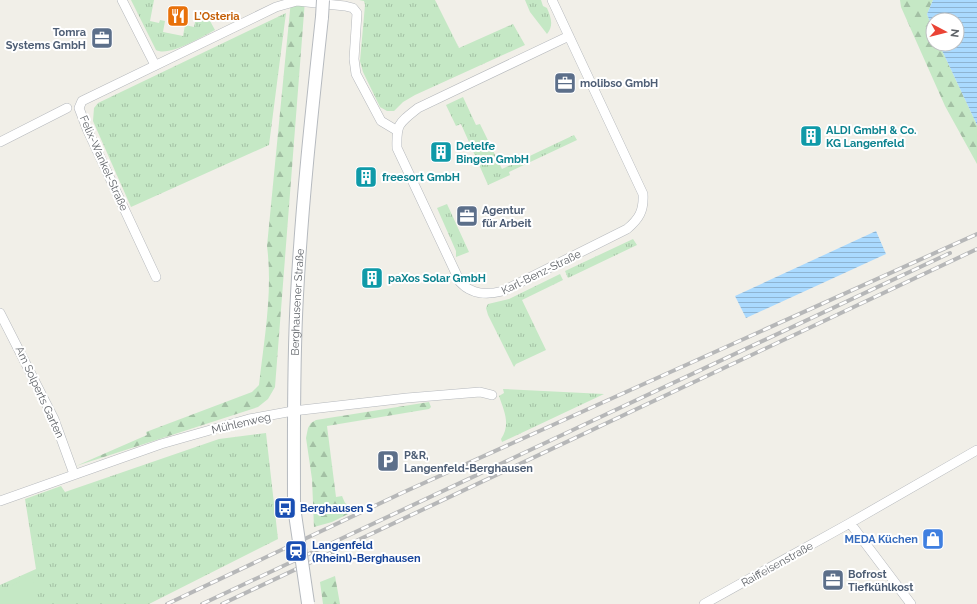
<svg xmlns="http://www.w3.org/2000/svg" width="977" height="604" viewBox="0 0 977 604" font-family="Raleway,sans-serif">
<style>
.grass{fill:url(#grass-tufts)}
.forest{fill:url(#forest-firs)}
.garden{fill:#c5e8c5}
.water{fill:url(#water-rules)}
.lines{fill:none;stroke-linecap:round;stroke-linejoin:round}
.minor-casing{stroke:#b5b8bc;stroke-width:10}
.secondary-casing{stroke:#b6babf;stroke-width:14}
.minor{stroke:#fff;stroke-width:9}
.secondary{stroke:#fff;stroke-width:12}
.rail-casing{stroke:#b6b7b8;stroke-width:4}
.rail{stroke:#fff;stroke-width:2.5;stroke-dasharray:8;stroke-linecap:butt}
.secondary-bridge-casing{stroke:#b6babf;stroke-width:14;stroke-linecap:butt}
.secondary-bridge{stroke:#fff;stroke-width:12}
.labels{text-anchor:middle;stroke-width:4;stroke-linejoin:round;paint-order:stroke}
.food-label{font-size:11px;font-weight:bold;fill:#c56008;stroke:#fff;text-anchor:start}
.service-label{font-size:11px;font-weight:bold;fill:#4e5e75;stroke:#fff;text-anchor:start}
.culture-label{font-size:11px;font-weight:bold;fill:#0d838f;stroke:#fff;text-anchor:start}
.street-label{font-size:11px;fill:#5f6368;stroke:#fff}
.transit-label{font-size:11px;font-weight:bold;fill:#164399;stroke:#fff;text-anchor:start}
.shop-label{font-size:11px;font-weight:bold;fill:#366cbe;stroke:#fff;text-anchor:end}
</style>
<defs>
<pattern id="grass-tufts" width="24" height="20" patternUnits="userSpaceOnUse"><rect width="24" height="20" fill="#c5e8c5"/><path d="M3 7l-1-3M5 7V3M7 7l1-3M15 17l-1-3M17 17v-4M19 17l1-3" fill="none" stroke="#a3c0a4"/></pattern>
<pattern id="forest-firs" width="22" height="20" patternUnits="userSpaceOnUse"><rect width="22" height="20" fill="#c5e8c5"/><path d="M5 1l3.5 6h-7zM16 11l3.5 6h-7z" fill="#a3c0a4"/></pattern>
<pattern id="water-rules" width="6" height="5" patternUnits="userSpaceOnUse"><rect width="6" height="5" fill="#aadaff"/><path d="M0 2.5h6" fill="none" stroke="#8eb4d2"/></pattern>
</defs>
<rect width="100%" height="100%" fill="#f1efe8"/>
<path class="grass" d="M131 0H154L150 21 159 23 160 20 165 21 163 32 183 36 185 25 194 27 197 13 204 10 215 30C201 37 169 57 156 50Z
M359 0H435L459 48 513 24 525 45 415 95 403 102 394 111H387L380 107 363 72 360 61 365 5 364 1Z
M525 0H541L543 6 547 8C551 18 554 25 547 34L530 12Z
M286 13 269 145 131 207 93 121 94 108 98 103Z
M463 97 476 125 480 124 502 169 574 135 577 140 509 172 510 175 488 185 461 124 456 126 446 105Z
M447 204 469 252 456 257V251L437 208Z
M633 239 637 245 568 278 565 271Z
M560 274 563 280 522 300 546 350 516 364 514 367 488 315 486 308 488 304 509 299Z
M503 389 604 394 502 442 501 439C511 424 504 411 499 396L504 393Z
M266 433 278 539 149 604H0V585L36 569 25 499 61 486 65 492 219 439Z"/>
<path class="forest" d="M291 0H305L275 387 268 399 258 407 76 466 147 435 146 432 252 392 259 385C264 340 273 292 267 246Z
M900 0H933L927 14 933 30V44H939L977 125V164L945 106 901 7Z
M429 402 431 407 429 409 327 426 336 497 342 496 345 503 356 510 332 522 314 527 312 479 306 438 308 428 311 423 316 420Z
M335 576 340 604H323L320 582Z"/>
<path class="garden" d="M31 575 39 600 31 604H0V592Z"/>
<path class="water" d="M933 0H977V125L939 44H957V20H933V30L927 14Z
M876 231 886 254 746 318 735 296Z"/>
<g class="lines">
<g class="minor-casing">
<path id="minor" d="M122 0 155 65
M552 0 643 194C644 211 639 219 627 229L503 291C487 295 472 295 460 282L397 148C396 124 399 123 418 108L569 36
M0 142 67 108
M156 277 87 129 79 108 82 101 276 7 297 1 345 6 353 8 357 13 354 59 356 74 381 121 396 130
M0 313 54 419 74 474
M0 501 161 444 249 419 293 411 407 398 480 392 492 395
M850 523 977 450
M704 604 850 523 911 604"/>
</g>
<g class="secondary-casing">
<g id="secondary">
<path id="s1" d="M294 507C294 436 293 366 297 295 302 202 312 110 322 17"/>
</g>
</g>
<use href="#minor" class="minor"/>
<use href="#secondary" class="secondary"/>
<g class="rail-casing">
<path id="rail" d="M167 604 404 492 977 234
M202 604 950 253
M222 604 977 249"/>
</g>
<use href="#rail" class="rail"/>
<g class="secondary-bridge-casing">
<path id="secondary-bridge" d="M322 17 323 0
M294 507 308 603"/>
</g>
<use href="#secondary-bridge" class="secondary-bridge"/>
</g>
<defs>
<g id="restaurant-square" transform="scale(1.15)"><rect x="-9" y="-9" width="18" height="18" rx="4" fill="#e8710a" stroke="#fff"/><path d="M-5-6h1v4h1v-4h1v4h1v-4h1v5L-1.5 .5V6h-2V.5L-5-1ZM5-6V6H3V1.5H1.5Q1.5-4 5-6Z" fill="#fff"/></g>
<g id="office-square" transform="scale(1.15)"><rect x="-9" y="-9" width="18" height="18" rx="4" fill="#5c6f8a" stroke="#fff"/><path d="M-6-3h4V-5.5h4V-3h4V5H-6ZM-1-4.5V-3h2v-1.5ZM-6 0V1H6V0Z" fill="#fff"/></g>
<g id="building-square" transform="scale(1.15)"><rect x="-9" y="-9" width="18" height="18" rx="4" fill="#0f9aa8" stroke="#fff"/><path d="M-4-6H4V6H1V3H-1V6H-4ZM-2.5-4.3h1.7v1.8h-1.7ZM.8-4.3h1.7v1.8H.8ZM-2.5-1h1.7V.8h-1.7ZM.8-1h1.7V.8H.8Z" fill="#fff"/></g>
<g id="parking-square" transform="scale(1.15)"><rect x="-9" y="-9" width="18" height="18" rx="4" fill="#5c6f8a" stroke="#fff"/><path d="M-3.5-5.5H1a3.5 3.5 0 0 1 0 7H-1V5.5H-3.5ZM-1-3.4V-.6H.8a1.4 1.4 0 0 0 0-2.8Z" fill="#fff"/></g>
<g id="bus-square" transform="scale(1.15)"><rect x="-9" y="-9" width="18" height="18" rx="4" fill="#1a4fb4" stroke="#fff"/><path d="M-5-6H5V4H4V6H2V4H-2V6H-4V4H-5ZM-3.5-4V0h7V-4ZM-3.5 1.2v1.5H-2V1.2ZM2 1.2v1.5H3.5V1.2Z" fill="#fff"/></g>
<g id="shop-square" transform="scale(1.15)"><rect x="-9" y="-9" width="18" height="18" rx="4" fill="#3f7fe0" stroke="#fff"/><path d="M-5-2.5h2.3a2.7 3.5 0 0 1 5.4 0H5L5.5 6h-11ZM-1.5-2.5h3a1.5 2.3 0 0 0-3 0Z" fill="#fff"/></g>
<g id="station-square" transform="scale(1.15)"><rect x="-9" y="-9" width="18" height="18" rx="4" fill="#1a4fb4" stroke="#fff"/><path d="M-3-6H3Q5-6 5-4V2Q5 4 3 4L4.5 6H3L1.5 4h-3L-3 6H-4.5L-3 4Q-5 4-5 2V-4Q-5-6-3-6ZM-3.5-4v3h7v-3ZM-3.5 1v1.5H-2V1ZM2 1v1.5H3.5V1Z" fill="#fff"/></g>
</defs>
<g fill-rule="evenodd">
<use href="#restaurant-square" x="178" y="16"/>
<use href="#office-square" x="102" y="38"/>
<use href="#office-square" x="565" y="83"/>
<use href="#building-square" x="811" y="136"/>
<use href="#building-square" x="441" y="152"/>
<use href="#building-square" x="366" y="177"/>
<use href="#office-square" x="467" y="216"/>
<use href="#building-square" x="372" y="278"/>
<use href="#parking-square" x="388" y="461"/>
<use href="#bus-square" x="285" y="508"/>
<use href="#shop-square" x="933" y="539"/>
<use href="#station-square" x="296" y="551"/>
<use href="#office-square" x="833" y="580"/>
</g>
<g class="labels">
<g class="food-label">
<text x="194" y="20">L'Osteria</text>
</g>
<g class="service-label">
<text x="86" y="36" text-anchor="end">Tomra<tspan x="86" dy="13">Systems GmbH</tspan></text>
<text x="580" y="87">molibso GmbH</text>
<text x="482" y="214">Agentur<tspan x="482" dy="13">für Arbeit</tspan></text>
<text x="404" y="459">P&amp;R,<tspan x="404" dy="13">Langenfeld-Berghausen</tspan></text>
<text x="848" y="578">Bofrost<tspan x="848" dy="13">Tiefkühlkost</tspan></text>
</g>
<g class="culture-label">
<text x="826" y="134">ALDI GmbH &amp; Co.<tspan x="826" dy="13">KG Langenfeld</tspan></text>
<text x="456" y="150">Detelfe<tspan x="456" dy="13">Bingen GmbH</tspan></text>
<text x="382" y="181">freesort GmbH</text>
<text x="388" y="282">paXos Solar GmbH</text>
</g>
<g class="street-label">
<text transform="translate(104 163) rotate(66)" y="4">Felix-Wankel-Straße</text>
<text transform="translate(541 272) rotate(-26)" y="4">Karl-Benz-Straße</text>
<text dy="4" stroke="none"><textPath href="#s1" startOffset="205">Berghausener Straße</textPath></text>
<text transform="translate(40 392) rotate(65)" y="4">Am Solperts Garten</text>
<text transform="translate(241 423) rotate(-13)" y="4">Mühlenweg</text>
<text transform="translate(777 564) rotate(-29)" y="4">Raiffeisenstraße</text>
</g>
<g class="transit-label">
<text x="300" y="512">Berghausen S</text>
<text x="312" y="549">Langenfeld<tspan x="312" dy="13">(Rheinl)-Berghausen</tspan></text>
</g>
<g class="shop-label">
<text x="918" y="543">MEDA Küchen</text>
</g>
</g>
<g transform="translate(945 32) rotate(97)"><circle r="19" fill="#ffffff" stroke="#bfc1c3"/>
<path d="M0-3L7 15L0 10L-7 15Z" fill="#ea4335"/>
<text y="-6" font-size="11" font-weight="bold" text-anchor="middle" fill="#5f6368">N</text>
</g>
</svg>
